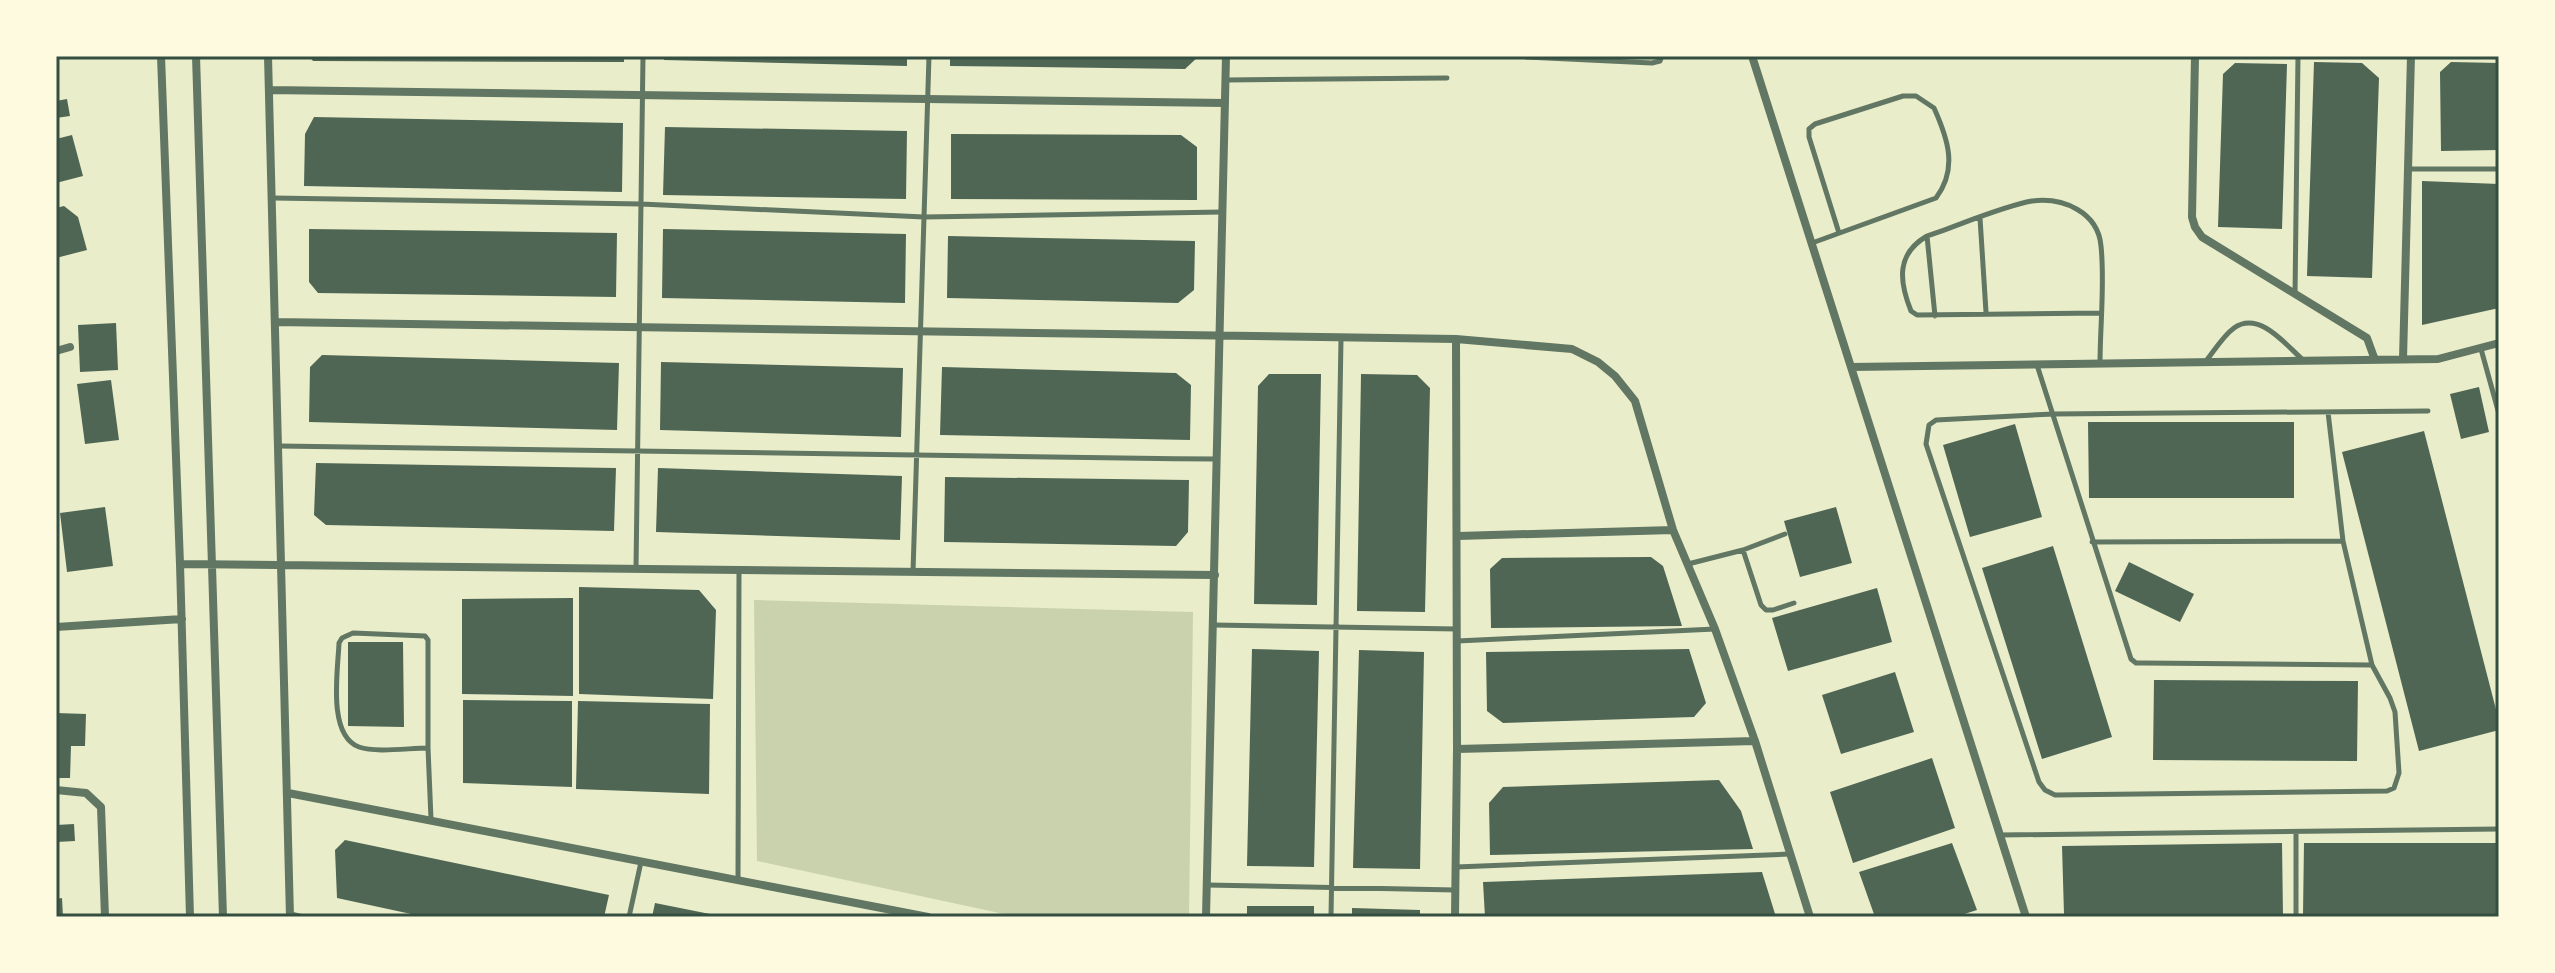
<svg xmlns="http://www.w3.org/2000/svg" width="2555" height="973" viewBox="0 0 2555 973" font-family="Cabin,sans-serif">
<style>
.green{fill:#cad2ad}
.building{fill:#4f6655}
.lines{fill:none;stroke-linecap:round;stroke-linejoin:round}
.service{stroke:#617663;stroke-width:5}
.minor{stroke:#617663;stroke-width:8}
.neatline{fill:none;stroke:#344e41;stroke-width:3}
</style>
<rect width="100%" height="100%" fill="#e9edc9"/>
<path class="green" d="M754 600 1193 612 1189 917H1018L757 861Z"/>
<path class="building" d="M309 56H624V62L313 61Z
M664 56H907V66L664 60Z
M950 56H1199L1185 69 950 66Z
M2314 62 2362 63 2379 78 2372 278 2307 276Z
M2451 62 2499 63V150L2441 151 2440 72Z
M2235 63 2287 64 2282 229 2218 227 2223 74Z
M67 99 70 116 56 118V101Z
M314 117 623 123 622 192 304 186 305 134Z
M665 127 907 131 906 199 663 195Z
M951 134 1181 135 1197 147V200L951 199Z
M72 135 83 176 56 183V139Z
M2422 181 2499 184V308L2422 325Z
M64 206 78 217 87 250 56 258V208Z
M309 229 617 233 616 297 318 293 309 282Z
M663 229 906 234 905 303 662 298Z
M948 236 1195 241 1194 290 1178 303 947 298Z
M116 323 118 370 80 372 78 325Z
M322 355 619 363 617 430 309 422 310 367Z
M661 362 903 368 901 437 660 430Z
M942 367 1176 373 1191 385 1190 440 940 435Z
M1269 374H1321L1317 605 1254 604 1258 386Z
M1361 374 1417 375 1430 388 1425 612 1357 611Z
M111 380 119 440 85 444 77 384Z
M2479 387 2489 432 2461 439 2450 394Z
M2088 422H2294V498H2089Z
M2015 424 2042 517 1970 537 1943 445Z
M2424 431 2499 721V730L2419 751 2342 452Z
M316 463 616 468 614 531 326 525 314 515Z
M658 468 902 476 900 540 656 532Z
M945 477 1189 480 1188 532 1176 546 944 542Z
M105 507 113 566 67 572 60 513Z
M1836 507 1852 563 1800 577 1784 521Z
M2053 546 2112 737 2042 759 1982 568Z
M1651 557 1663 566 1682 626 1491 628 1490 569 1502 558Z
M2129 562 2194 594 2180 622 2115 591Z
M579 587 699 590 716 610 713 699 579 694Z
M1877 588 1892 642 1788 671 1772 618Z
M573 598V696L462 694V599Z
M348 642H403L404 727 348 726Z
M1252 649 1319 651 1314 867 1247 866Z
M1689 649 1706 703 1694 717 1503 723 1487 711 1486 652Z
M1359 650 1424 652 1420 869 1353 868Z
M1895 672 1914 732 1841 754 1822 695Z
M2154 680 2358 681 2357 761 2153 760Z
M463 700 572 701V787L463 783Z
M578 701 710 704 709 794 576 789Z
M56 713 86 714 85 746H71L70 778H56Z
M1932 758 1955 828 1853 863 1830 792Z
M1719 780 1741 811 1753 849 1490 855 1489 803 1503 787Z
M74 824 75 841 56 842V825Z
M345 840 609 895 604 917H425L337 898 335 850Z
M1952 843 1977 910 1955 917H1875L1859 872Z
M2282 843 2283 916 2064 914 2062 846Z
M2304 843H2499V914L2303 915Z
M1762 872 1776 917H1485L1483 882Z
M62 898 63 917H56V899Z
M655 903 720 916 719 917H652Z
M1247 906H1314V917H1247Z
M1352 908 1420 910V917H1352Z"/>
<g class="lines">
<path class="service" d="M1526 57 1652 63 1660 61 1662 56
M1226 80 1447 78
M2408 169H2499
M273 198 641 204 924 217 1222 212
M1980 218 1986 312
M1927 236 1935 316
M1812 243 1936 198C1958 169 1948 139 1934 108L1916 96H1903L1815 124 1809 129V137L1839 233
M2295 295 2298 56
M2481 349 2499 414
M2206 361C2214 351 2223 336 2234 328 2259 310 2286 345 2302 359
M2100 364C2100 325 2105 284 2101 246 2098 212 2063 197 2032 201 2003 206 1957 226 1927 236 1896 254 1899 281 1911 311L1917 315 2100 313
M2037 365 2131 659 2136 663H2143L2372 665
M2328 412 2343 541 2372 665 2390 698 2395 712 2399 773 2394 788 2387 791 2055 795 2045 790 2039 782 1926 444 1929 425 1936 420 2053 414 2428 411
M279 446C591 449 904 457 1217 459
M2092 542 2343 541
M1743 550 1761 605 1766 610H1773L1794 603
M1688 564 1743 550 1785 534
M636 569 643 56
M913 572 929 56
M1214 625 1457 629
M353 633 425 636 428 640V748C409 748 376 753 359 747 327 735 338 670 339 643L342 638Z
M1457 641 1715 629
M428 748 431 819
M2296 832V917
M2001 835 2499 829
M1456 867 1790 854
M738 880 739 570
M1207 885 1455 890
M291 914 303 917
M629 917 641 862
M1331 917 1341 339"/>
<path class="minor" d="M161 56 180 564 190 917
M196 56 223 917
M268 56 290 917
M1752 56 2026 917
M2195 56 2192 217 2195 227 2202 237 2367 338 2375 360
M269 90 1225 103
M275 322 1456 339 1572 349 1598 362 1615 376 1635 401 1673 530 1715 629 1755 741 1810 917
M56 351 70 347
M2403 359 2411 56
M1851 367 2438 359 2499 343
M1458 536 1673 530
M180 564 1215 575
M56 627 182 619
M1457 749 1755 741
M56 790 86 793 101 807 105 917
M288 793 928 917
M1206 917 1226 56
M1455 917 1457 749 1456 339"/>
</g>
<rect width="2555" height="973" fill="none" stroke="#fefae0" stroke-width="116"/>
<rect x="58" y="58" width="2439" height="857" class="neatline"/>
</svg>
